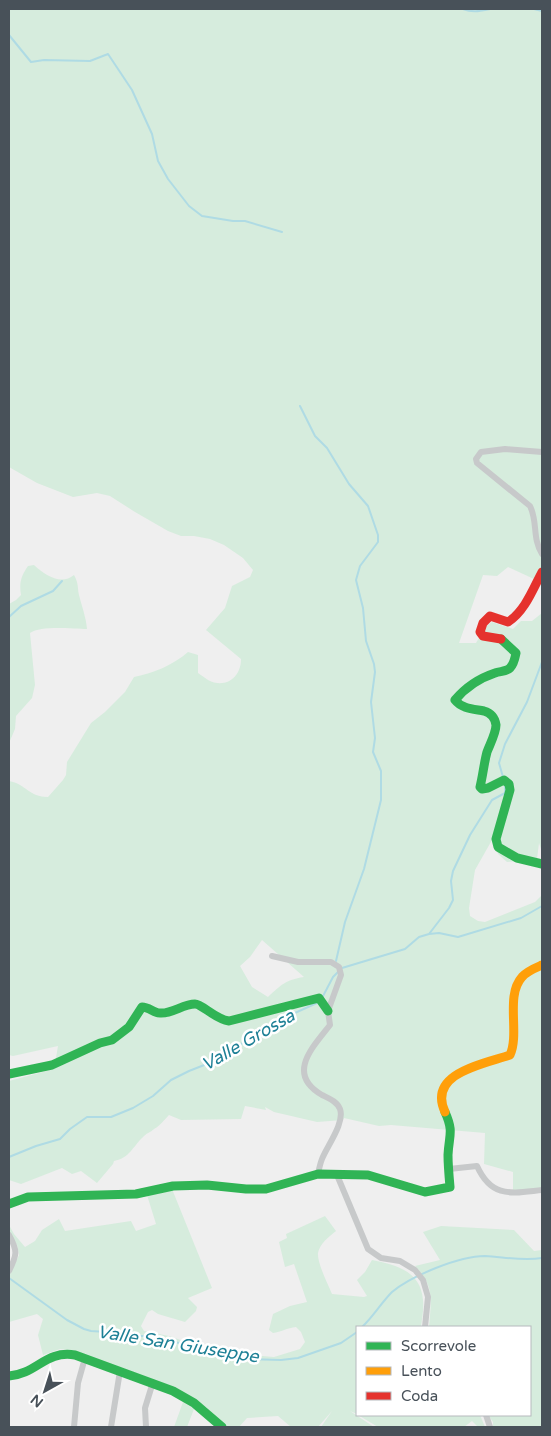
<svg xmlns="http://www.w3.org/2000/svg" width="551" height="1436" viewBox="0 0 551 1436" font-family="'Varela Round',sans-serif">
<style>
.green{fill:#d6ecdd;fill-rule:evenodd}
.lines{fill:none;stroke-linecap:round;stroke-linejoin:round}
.stream{stroke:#afdbe4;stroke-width:2}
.street{stroke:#c7c9ca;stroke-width:6}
.fast{stroke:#30b455;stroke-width:9}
.slow{stroke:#ff9f0a;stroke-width:9}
.jam{stroke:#e5322d;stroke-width:9}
.labels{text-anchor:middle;stroke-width:5;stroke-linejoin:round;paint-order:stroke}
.water-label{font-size:18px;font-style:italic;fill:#1e8096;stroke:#fff}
</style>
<rect width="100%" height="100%" fill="#efefef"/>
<path class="green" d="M9 9H542V570L534 579 508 567 497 576 483 575 459 643H476L485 627 492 622 513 629 521 621H532L542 613V852L539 843 537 859 507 862 498 854 492 840 475 870 469 908 470 916 478 921 485 922 535 902 542 895V1187L527 1194 513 1195V1172L484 1164 485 1133 391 1125 379 1126 344 1118 343 1120 317 1122 274 1112 265 1107 266 1110 245 1106 241 1119 181 1120 169 1115C164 1120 160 1126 154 1129 151 1132 147 1133 144 1136 133 1146 130 1158 114 1161L113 1164 97 1183 81 1171 72 1174 62 1168 21 1184 9 1180V1081L54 1069 58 1046 13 1056 9 1055V781C26 784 29 797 48 797L63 780 66 775 67 762 91 723 105 712 125 692 134 677C154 673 173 665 188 652L198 655V673C201 675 205 678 208 680 225 689 241 678 241 659L206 630 225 608 232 586 250 577 253 570 243 558 224 545 210 539 194 536H181L168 531 135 512 110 496 97 493 73 497 37 483 9 467ZM262 940 304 977C285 980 281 985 268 997L252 987 240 966 250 957Z
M34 565C45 575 61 586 74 575 79 584 77 586 79 595 82 607 86 617 87 629 73 629 41 625 30 633L35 685 32 698 16 716 15 729 9 743V604L16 600 21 595C19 583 21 576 28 566Z
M172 1189 212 1288 188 1298 197 1307 196 1311 185 1322 158 1314 152 1310 148 1312 141 1326 144 1331 169 1336 195 1345 206 1346 228 1353 274 1357 300 1349 305 1342 301 1332 296 1327C287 1328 281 1332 273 1333L269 1330 273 1314 290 1306 307 1302 294 1264 285 1267 279 1242 287 1238 286 1234 325 1216 336 1231C329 1237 320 1243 318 1253 317 1263 328 1284 332 1294L364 1297 367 1296 357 1280 365 1272 372 1260C396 1265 421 1271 423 1300 424 1309 422 1318 421 1327H357V1414L350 1411 374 1427H321L332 1411 318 1427H291L278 1416 247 1418 239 1427H227L206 1407 177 1388 75 1351 60 1349 43 1355 38 1335 43 1319 37 1314 9 1322V1276L19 1255 17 1245 9 1231V1225L14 1234 25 1247 35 1241 42 1230 59 1219 65 1231 131 1221 136 1231 156 1224 147 1195Z
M441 1226 514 1230 534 1251 542 1250V1427H493V1422L488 1415H530V1327H429C431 1301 435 1286 415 1266L440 1260 423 1232Z
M183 1402 194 1409 187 1427H174Z
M358 1415H480L485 1427H478L472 1421 464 1427H378Z"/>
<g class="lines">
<path class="stream" d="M463 9C473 13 480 11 490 9
M534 9 542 11
M9 35 31 62 44 60 90 61 108 54 132 90 152 134 158 161 168 179 189 206 202 216 233 221H245L282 232
M300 406 315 436 327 448 349 484 368 506 378 535V542L360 566 356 580 363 608 366 641 374 664 375 672 371 702 375 738 373 752 381 771V800L364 869 345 922 336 961
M9 617 21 606 53 591 62 581
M503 777 499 763 505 744 527 702 542 662
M429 934 439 933 458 937 521 918 542 906
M322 998 333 977 342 968 405 949 419 937 429 934 449 908 453 900 451 881 453 871 470 835 492 800 505 793V786
M9 1157 36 1146 60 1139 70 1129 87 1117H111L133 1108 153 1096 171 1080 189 1071 222 1058 266 1026 317 1003
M9 1278 67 1320 84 1329 91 1331 107 1332 115 1335 127 1336H145L161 1342 183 1343 209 1352 247 1359 281 1360 298 1358 341 1343 357 1332
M362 1327C373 1317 381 1303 392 1292 411 1276 459 1256 485 1256 504 1257 522 1261 542 1258"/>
<path class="street" d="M542 452 505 449 481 452 476 459 477 463 530 506C538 522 532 538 542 554
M272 956 298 962H331L339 967 341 975 328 1011 330 1025C312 1048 286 1074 322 1095 328 1098 337 1101 340 1109 345 1123 327 1146 322 1159 320 1164 319 1169 318 1174
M449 1169 477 1166C492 1199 512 1193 542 1190
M337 1175 368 1249 381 1258 400 1261 415 1270 423 1280 428 1297 425 1327
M9 1235C18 1251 17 1255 9 1271
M486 1415 490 1427
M74 1427 78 1383 85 1358
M111 1427 120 1371
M146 1427 145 1408 153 1382"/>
<path class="fast" d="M501 639 516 653C515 658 514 664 510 668 506 672 500 671 495 673 480 678 465 688 455 700 462 709 474 709 484 711 491 713 495 718 496 725 496 733 490 744 487 752 484 763 483 775 480 787L482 789 488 788 504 780 509 784 510 790 496 839 498 847 517 858 542 864
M9 1074 52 1065 100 1043 112 1040 129 1027 142 1007C149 1007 154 1013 160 1013 172 1014 183 1004 195 1004 202 1004 215 1019 229 1021L319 998 328 1011
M9 1204 28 1197 136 1194 173 1186 207 1185 246 1189H266L318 1174 368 1175 425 1192 450 1187C449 1176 448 1165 448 1155 449 1135 454 1132 445 1112
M9 1376C37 1374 45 1350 75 1355L173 1391 194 1403 222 1427"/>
<path class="slow" d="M445 1112C427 1073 484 1064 510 1055 520 1033 505 996 522 977 527 971 535 968 542 965"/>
<path class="jam" d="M501 639 483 636 480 632 483 623 490 616 508 622C525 611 533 589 542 572"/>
</g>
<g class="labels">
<g class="water-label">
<text transform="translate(248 1040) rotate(-30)" y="6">Valle Grossa</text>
<text transform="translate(178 1344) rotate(9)" y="6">Valle San Giuseppe</text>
</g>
</g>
<rect width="551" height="1436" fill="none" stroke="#485159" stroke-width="20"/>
<rect x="356" y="1326" width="175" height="90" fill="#ffffff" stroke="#b6b9bd"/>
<rect x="366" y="1342" width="25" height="8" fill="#30b455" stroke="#b6b9bd"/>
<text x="401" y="1351" font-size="15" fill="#485159">Scorrevole</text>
<rect x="366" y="1367" width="25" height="8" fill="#ff9f0a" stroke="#b6b9bd"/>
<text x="401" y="1376" font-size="15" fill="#485159">Lento</text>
<rect x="366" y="1392" width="25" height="8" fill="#e5322d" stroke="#b6b9bd"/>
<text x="401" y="1401" font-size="15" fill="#485159">Coda</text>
<g transform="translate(45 1391) rotate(219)" stroke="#ffffff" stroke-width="4" paint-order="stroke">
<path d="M0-4L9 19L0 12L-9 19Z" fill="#485159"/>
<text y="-8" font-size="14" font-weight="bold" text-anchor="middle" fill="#485159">N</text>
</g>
</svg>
